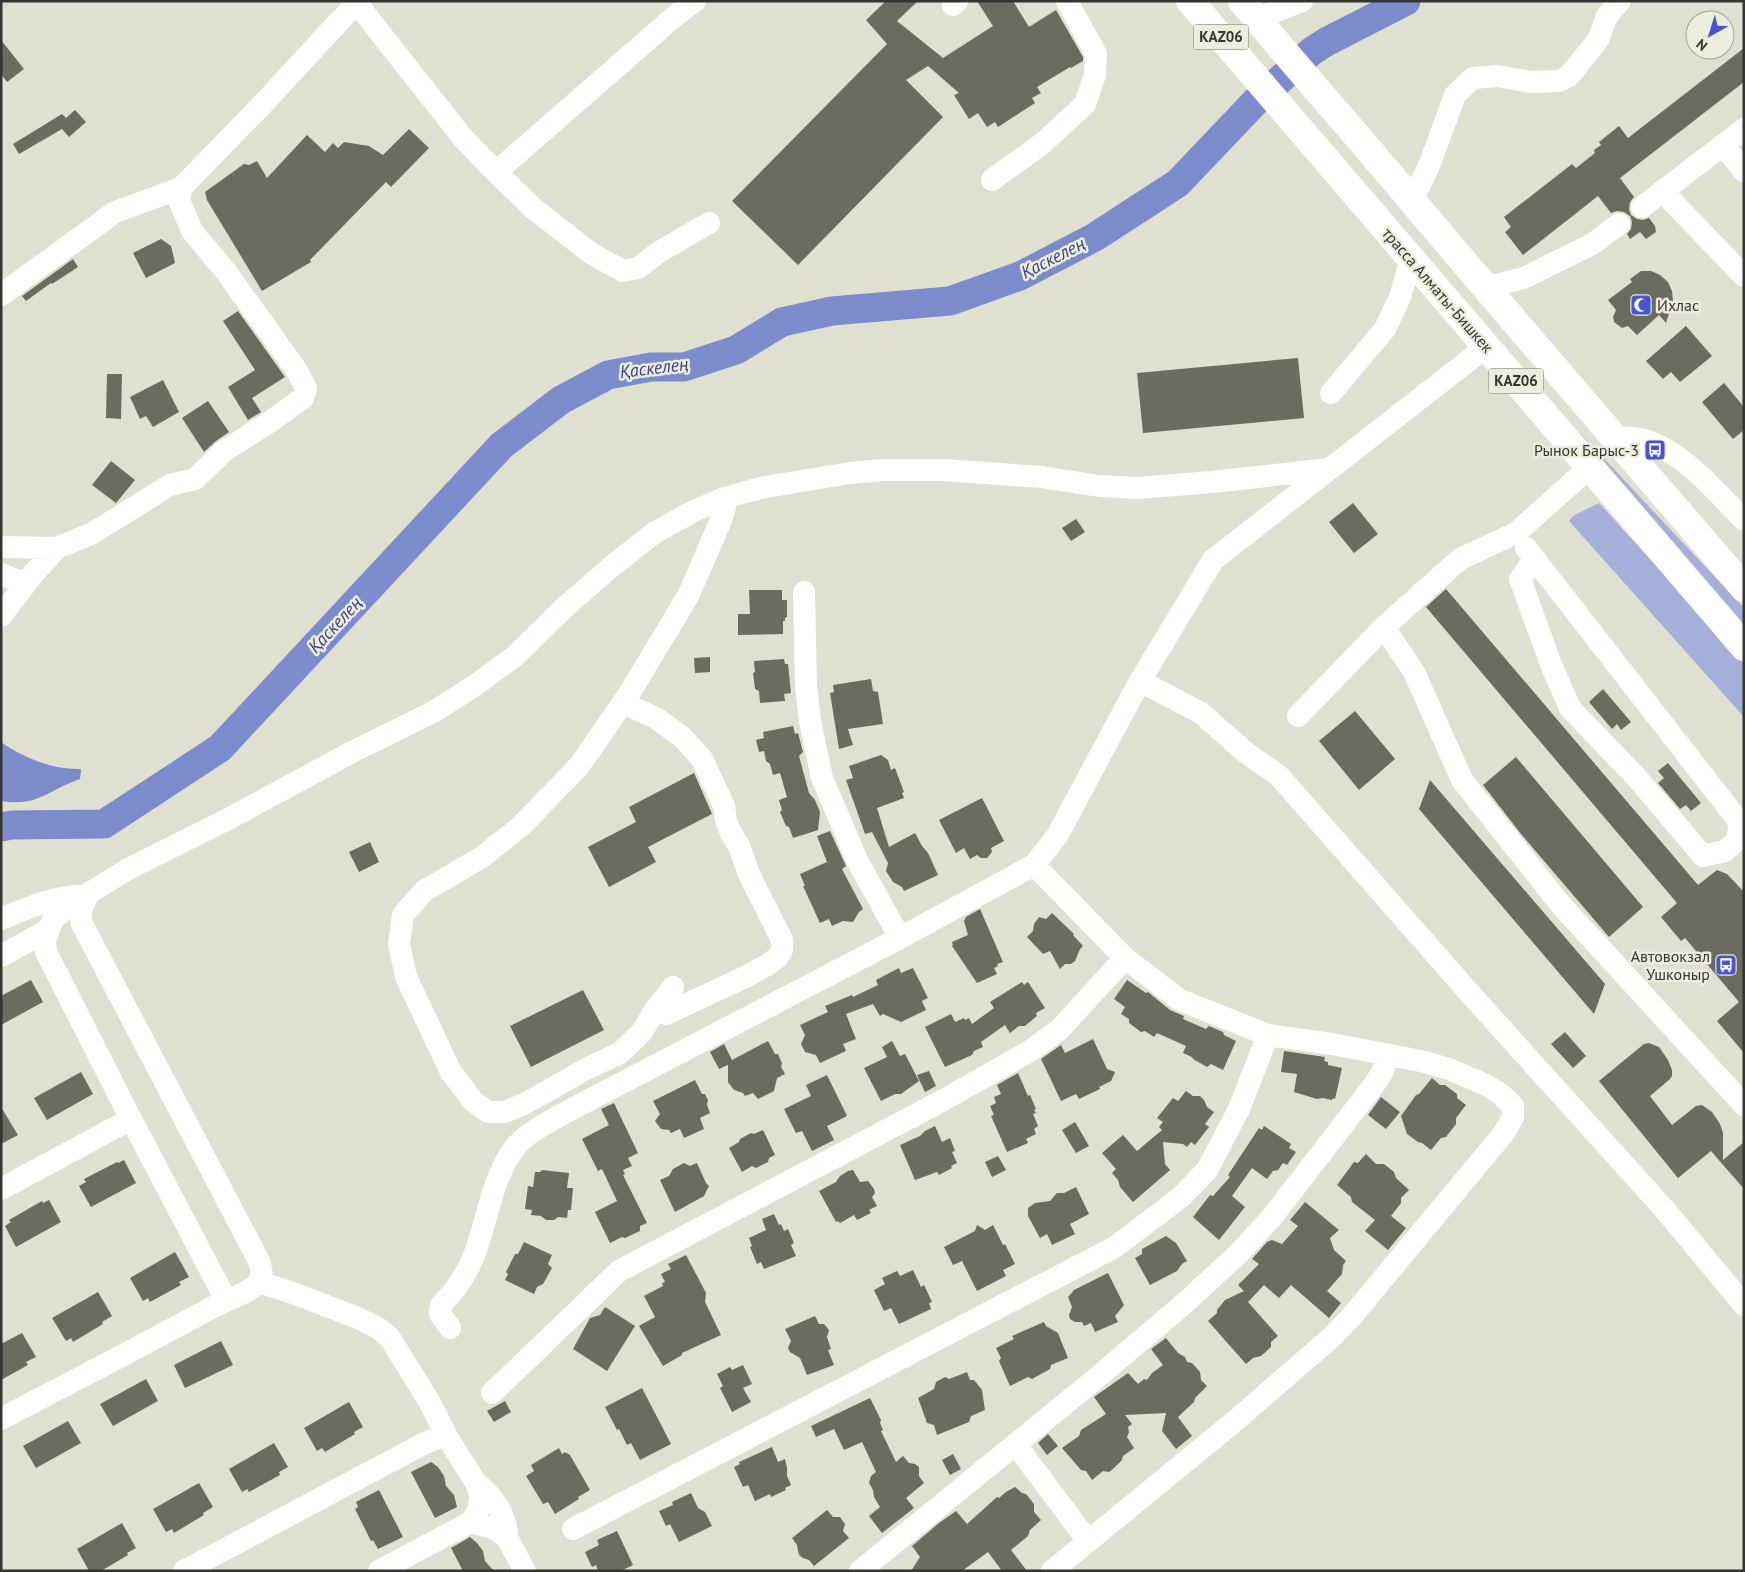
<svg xmlns="http://www.w3.org/2000/svg" width="1745" height="1572" viewBox="0 0 1745 1572" font-family="'PT Sans',sans-serif">
<style>
.green{fill:#a5b0da}
.water{fill:#7c8bcc}
.lines{fill:none;stroke-linecap:round;stroke-linejoin:round}
.river{stroke:#7c8bcc;stroke-width:29}
.building{fill:#6b6b5e}
.minor{stroke:#fff;stroke-width:22}
.highway{stroke:#fff;stroke-width:28}
.labels{text-anchor:middle;stroke-width:5;stroke-linejoin:round;paint-order:stroke}
.shield{fill:#ededde;stroke:#6c6c64;stroke-width:1}
.shield-label{font-size:15px;font-weight:bold;fill:#35352f}
.street-label{font-size:16px;fill:#35352f;stroke:#ededde}
.poi-label{font-size:16px;fill:#35352f;stroke:#ededde;text-anchor:end}
.water-label{font-size:18px;font-style:italic;fill:#343e8c;stroke:#ededde}
</style>
<rect width="100%" height="100%" fill="#e0e0d1"/>
<path class="green" d="M1578 431 1744 608V624Z
M1599 503 1722 638 1744 664V717L1569 521 1573 516Z"/>
<path class="water" d="M1 742C24 758 53 770 81 769L80 779C48 790 39 807 1 801Z"/>
<g class="lines">
<path class="river" d="M1 827 12 825 104 824 220 748 502 445 561 400 608 375 651 367H684L736 350 782 322 832 311 950 301 1020 276 1095 237 1178 183 1256 101 1312 51 1326 42 1406 1"/>
</g>
<path class="building" d="M886 1H918L897 21 943 58 993 26 977 1H1013L1029 27 1056 10 1083 57V61L1071 68 1070 67 1037 87 1041 93 1032 98 1035 103 998 127 995 122 987 127 978 113 969 119 954 95 959 93 928 66 906 80 943 117 798 265 732 201 887 44 866 20Z
M1 40 24 69 7 82 1 74Z
M1744 48V82L1620 178 1634 197 1630 202 1629 209 1631 215 1637 219 1643 220 1649 218 1655 226 1656 232 1646 239 1640 232 1630 239 1627 234 1631 229 1632 222 1630 216 1624 212 1617 211 1611 213 1598 196 1523 255 1505 232 1511 227 1504 217 1572 164 1576 168 1595 153 1594 150 1601 145 1599 142 1619 126 1628 138Z
M75 110 86 122 69 137 62 129 19 154 13 144 62 114 66 118Z
M409 129 429 148 391 187 386 182 310 260 311 262 262 291 207 200 205 192 244 164 249 165 257 161 267 178 307 135 325 152 333 143 338 148 344 142 369 146 383 155Z
M161 239 171 246 175 263 146 278 133 253Z
M73 259 78 267 52 284 51 283 26 301 22 296Z
M1641 271H1651L1660 275 1668 282 1672 291 1673 301 1666 323 1659 315 1637 335 1628 326 1622 328 1614 322 1613 317 1616 310 1608 300 1632 282 1630 279Z
M238 311 285 377 252 398 261 412 248 420 228 387 255 370 223 321Z
M1686 326 1712 356 1680 382 1671 372 1663 379 1646 361Z
M1298 358 1304 418 1143 433 1137 373Z
M107 374H122L121 419 106 418Z
M163 380 179 412 153 427 146 416 140 419 130 397Z
M1724 383 1744 407V430L1733 439 1702 402Z
M208 401 229 432 216 441 204 452 182 418Z
M111 461 135 480 116 503 92 485Z
M1353 503 1378 534 1354 553 1329 522Z
M1076 519 1085 532 1071 541 1062 528Z
M1446 589 1698 885 1717 870 1727 874 1744 892V1053L1717 1021 1739 1002 1685 938 1681 941 1661 917 1677 903 1426 607Z
M749 590H782V600H787V617L785 618V621H783V634L738 635V614H750Z
M710 657V672L695 673 694 658Z
M784 659 785 664H788L791 693 784 694 785 701 760 703 759 691 755 689 753 673 755 672 754 661Z
M871 679 873 691 878 692 883 724 848 729 853 745 839 749 830 693 834 692 833 685Z
M1603 689 1631 722 1621 730 1617 724 1612 729 1589 702Z
M1355 711 1395 759 1359 790 1319 741Z
M793 726 795 734 798 733 803 752 799 756 809 793 815 800 820 812 818 830 793 838 789 827 786 826 780 812 782 810 779 800 787 797 780 773 773 775 770 764 766 761 764 751 759 752 756 740 764 738 763 732Z
M881 755 888 760 891 770 895 768 904 792 902 793 904 798 877 808 889 847 915 833 922 846 928 853 938 875 904 891 902 887 893 882 886 871 888 863 872 832 865 834 846 780 853 778 849 766Z
M1516 757 1643 907 1609 937 1521 834 1483 785Z
M1668 763 1701 803 1691 811 1686 805 1680 809 1658 783 1664 778 1658 771Z
M694 773 712 814 648 847 656 862 609 887 588 847 636 822 629 807Z
M1430 780 1605 984 1594 1014 1419 809Z
M982 798 1004 841 991 848 992 852 987 858H981L977 855 970 859 964 848 956 853 939 820Z
M830 831 846 866 842 869 863 909 859 912 853 922 843 921 832 926 829 919 820 923 803 886H805L800 874 827 862 817 836Z
M370 842 379 862 359 872 349 852Z
M980 909 1003 962 997 964 998 966 994 968 997 974 977 983 952 946 953 945 952 942 968 935 964 921 966 917Z
M1052 913 1074 934 1073 935 1083 946 1080 949 1075 961 1071 964H1065L1060 969 1050 951 1043 954 1027 937 1033 931 1034 924 1039 917 1046 919Z
M899 968 901 973 913 968 928 998 922 1001 926 1010 901 1022 883 1014 880 1016 873 1004 846 1014 856 1039 843 1044 846 1051 820 1063 816 1055 805 1052 801 1044 805 1035 800 1025 828 1012 825 1006 852 995 853 997 878 985 876 980Z
M31 980 43 1002 1 1025V996Z
M1127 980 1146 993 1148 992 1170 1010 1184 1016 1183 1019 1206 1029 1209 1026 1223 1032 1224 1035 1236 1041 1223 1070 1211 1064 1207 1067 1193 1059 1192 1057 1183 1053 1186 1046 1157 1033 1154 1037 1145 1031 1141 1032 1129 1023V1019L1121 1014 1125 1007 1114 999Z
M1022 982 1024 985 1028 982 1045 1008 1036 1013 1037 1016 1025 1026H1019L1010 1033 1005 1025 981 1042 983 1047 974 1051 972 1055 945 1067 925 1027 951 1014 955 1022 964 1018 965 1020 969 1018 972 1024 994 1008 990 1002Z
M583 990 604 1030 531 1067 510 1026Z
M1565 1032 1586 1056 1573 1068 1551 1044Z
M1093 1039 1107 1069 1115 1072 1111 1081 1099 1087 1100 1089 1079 1099 1076 1094 1061 1101 1041 1059 1061 1045 1065 1053Z
M768 1041 775 1054H778L782 1063 781 1067 785 1074 777 1078 774 1091 758 1099 753 1093 745 1096 743 1093 734 1090 728 1082V1065L719 1069 710 1052 724 1044 732 1060Z
M892 1041 900 1056 905 1054 919 1081 901 1094H895L881 1101 864 1068 887 1057 882 1047Z
M1649 1043 1659 1047 1668 1060 1672 1070V1076L1669 1080 1650 1096 1672 1125 1696 1106 1702 1105 1712 1112 1720 1124 1723 1133V1160L1744 1142V1189L1711 1151 1678 1178 1599 1081 1644 1044Z
M1284 1051 1325 1057 1324 1061 1328 1062V1065L1342 1068 1335 1099 1333 1098 1332 1100 1323 1098 1317 1099 1294 1092 1297 1074 1281 1072Z
M929 1071 936 1086 925 1092 917 1075Z
M81 1072 93 1094 47 1120 34 1098Z
M1018 1073 1028 1096 1030 1095 1036 1109 1034 1110 1036 1113 1033 1114 1038 1126 1034 1129 1036 1134 1026 1139 1028 1143 1007 1152 991 1116 994 1115 990 1106 996 1103 994 1097 1001 1094 997 1085Z
M827 1075 847 1116 827 1126 834 1140 812 1151 802 1131 796 1133 784 1109 811 1096 806 1085Z
M1432 1078 1440 1085H1445L1457 1094V1098L1466 1105 1456 1118V1124L1446 1137 1441 1138 1431 1150 1422 1143 1418 1142 1407 1134 1401 1116 1416 1095 1419 1094Z
M695 1080 702 1094H705L708 1100 707 1105 710 1113 700 1118 704 1129 684 1138 680 1129 671 1133 669 1130 661 1129 655 1121 660 1114 653 1101Z
M1186 1091 1193 1096H1200L1204 1100 1207 1107 1214 1112 1205 1124 1209 1127 1195 1145 1191 1142 1187 1147 1183 1144 1163 1142 1165 1164 1170 1170 1133 1202 1120 1187 1118 1180 1112 1173 1116 1169 1102 1153 1123 1135 1137 1151 1162 1130 1159 1127 1163 1122 1157 1118 1173 1098 1178 1101Z
M1381 1097 1400 1112 1386 1129 1368 1115Z
M614 1103 638 1153 628 1158 632 1166 623 1170 625 1174 623 1175 647 1223 640 1226V1231L625 1238 622 1237 610 1243 595 1212 617 1201 602 1169 598 1171 582 1139 609 1125 601 1109Z
M1 1107 18 1135 1 1144Z
M1075 1122 1089 1146 1076 1153 1062 1130Z
M935 1126 942 1142 950 1138 955 1151 952 1152 957 1163 951 1166 952 1168 939 1175 937 1172 915 1180 900 1145 920 1136 925 1131Z
M1264 1126 1291 1144 1289 1148 1296 1152 1287 1165 1283 1163 1278 1170 1273 1171 1267 1179 1252 1168 1232 1196 1245 1207 1219 1240 1193 1217 1210 1195 1213 1196 1230 1177 1228 1175 1259 1128 1262 1130Z
M763 1130 775 1155 769 1158 768 1162 756 1168 752 1166 742 1172 729 1148 739 1142 740 1139 751 1133 754 1134Z
M1366 1154 1376 1164H1384L1394 1172 1396 1178 1409 1190 1401 1198V1203L1391 1216 1406 1228 1388 1250 1365 1231 1375 1220 1352 1202 1351 1197 1337 1185 1354 1162 1358 1163Z
M998 1156 1006 1170 992 1177 985 1162Z
M124 1160 136 1183 91 1207 79 1186 86 1182 84 1179 117 1162 118 1163Z
M684 1163 690 1166 697 1163 706 1183 709 1186 704 1196 675 1212 660 1180 669 1176 673 1169Z
M542 1170 569 1173 567 1188H573L571 1210H568L567 1218 558 1217 554 1220H546L541 1216 531 1215 532 1210 525 1209 528 1186 533 1187 535 1172H540Z
M853 1170 860 1182 868 1181 874 1189 875 1193 872 1197 877 1206 869 1210 871 1213 857 1220 854 1215 840 1223 838 1221 836 1222 819 1191 836 1182 840 1176 848 1171Z
M1076 1187 1089 1214 1070 1224 1075 1234 1052 1245 1047 1234 1040 1238 1028 1216V1208L1035 1203 1050 1201 1057 1193H1064Z
M49 1200 61 1222 16 1247 5 1226 11 1222 9 1220 42 1201 43 1203Z
M1305 1202 1339 1230 1330 1238 1334 1250 1346 1261 1343 1265 1342 1274 1327 1291 1341 1303 1329 1318 1291 1285 1279 1298 1264 1285 1248 1302 1278 1336 1271 1342V1347L1261 1356 1253 1358 1246 1364 1208 1321 1217 1313V1310L1225 1300 1244 1291 1238 1285 1259 1264 1252 1259 1267 1242 1272 1240 1282 1244 1298 1226 1290 1220Z
M774 1214 779 1225 781 1224 784 1231 788 1229 794 1243 791 1245 796 1256 764 1269 761 1262 757 1264 750 1247 752 1246 749 1238 766 1230 762 1219Z
M977 1225 985 1230 993 1225 1003 1245 1005 1244 1015 1264 1003 1270 1006 1276 977 1291 962 1261 953 1265 944 1247 975 1231Z
M1166 1236 1176 1243 1187 1261 1182 1264 1177 1271 1150 1285 1135 1258 1142 1254V1249Z
M524 1242 552 1255 548 1264 552 1268 543 1284 537 1287 534 1294 505 1280 508 1274 506 1272 515 1254H518Z
M175 1252 189 1277 179 1282 181 1285 150 1302 148 1298 143 1301 130 1278Z
M686 1255 706 1293 705 1302 721 1335 682 1353V1355L663 1366 639 1326 655 1317 644 1296 663 1286 662 1283 665 1282 661 1274 671 1269 668 1264Z
M913 1270 921 1287 924 1285 932 1302 929 1303 931 1309 899 1324 891 1308 884 1311 874 1290 885 1284 882 1278 897 1271 900 1276Z
M1108 1273 1124 1305 1115 1316 1118 1322 1095 1332 1091 1323 1084 1326 1082 1322H1075L1070 1319 1069 1315 1072 1307 1068 1297 1074 1290Z
M98 1292 112 1316 102 1322 103 1324 73 1342 71 1338 66 1341 52 1318Z
M605 1307 635 1326 607 1371 573 1349 590 1318 600 1315Z
M815 1316 819 1324H824L829 1330 827 1337 831 1349 828 1350 834 1365 807 1375 800 1358 790 1352 788 1348 791 1341 785 1329Z
M1044 1322 1046 1326 1058 1333 1068 1358 1051 1365 1050 1369 1032 1379 1028 1377 1010 1386 999 1361 1001 1358 996 1348 1014 1339 1012 1336Z
M22 1333 36 1357 26 1362 28 1365 1 1380V1344Z
M1166 1338 1178 1353 1185 1357 1187 1362 1192 1363 1200 1372 1201 1380 1207 1386 1195 1398 1194 1402 1178 1417 1192 1436 1176 1449 1162 1431 1166 1413 1125 1415 1132 1424 1128 1427 1129 1432 1127 1437 1134 1448 1123 1456 1122 1460 1113 1469 1109 1472 1103 1471 1092 1480 1086 1471 1081 1470 1062 1448 1079 1436 1081 1430 1106 1414 1094 1397 1128 1373 1138 1384 1144 1379 1147 1380 1152 1373 1163 1365 1151 1349Z
M221 1341 233 1365 185 1388 174 1365Z
M743 1365 752 1384 743 1388 751 1402 732 1412 720 1388 723 1386 717 1374 730 1367 732 1370Z
M967 1372 970 1380H974L982 1390 985 1410 971 1416 969 1422 937 1435 934 1425 927 1423 918 1398 934 1389 936 1382 945 1377 949 1379Z
M146 1379 158 1401 113 1426 100 1404Z
M642 1388 671 1444 640 1460 631 1443 627 1445 619 1429 617 1430 605 1407Z
M870 1398 881 1420 880 1423 883 1430 881 1431 896 1462 903 1456 909 1463 915 1464 919 1467V1476L924 1483 906 1498 914 1508 882 1533 869 1516 880 1507 874 1497 873 1490 869 1483 871 1476 876 1472 862 1442 844 1450 834 1429 816 1437 811 1426Z
M505 1401 511 1412 494 1422 487 1411Z
M349 1402 363 1427 354 1432 355 1434 325 1452 322 1448 317 1451 304 1428Z
M68 1421 81 1443 36 1468 23 1446Z
M1048 1434 1058 1446 1047 1455 1038 1443Z
M274 1443 288 1467 279 1472 280 1475 249 1492 247 1489 242 1492 229 1469Z
M772 1447 778 1462 785 1459 787 1468V1476L791 1485 785 1488 786 1490 771 1497 770 1494 755 1501 748 1485 743 1487 734 1467 740 1464 739 1462Z
M559 1448 562 1454 565 1452 570 1455 590 1490 578 1497 579 1499 555 1514 548 1502 543 1504 526 1476 534 1471 531 1465Z
M953 1454 961 1469 950 1475 942 1460Z
M431 1462 438 1467 444 1476 446 1486 454 1495 457 1507 435 1518 411 1472Z
M199 1483 213 1507 203 1513 204 1515 174 1533 172 1529 166 1532 153 1509Z
M1015 1487 1022 1493 1026 1494 1034 1504V1512L1041 1520 1030 1530 1028 1536 1011 1550 1027 1571H1002L988 1552 962 1571H911L920 1557 912 1546 939 1523 956 1511 967 1524 997 1497 999 1498 1006 1492Z
M379 1490 403 1537 378 1549 373 1540 371 1541 355 1509 358 1507 356 1502Z
M691 1493 698 1508 705 1512 712 1526 679 1542 670 1524 666 1526 659 1511 673 1505 672 1502Z
M827 1510 833 1517H840L845 1524 843 1531 849 1538 814 1566 809 1560 803 1558 799 1555 797 1545 792 1538Z
M122 1523 136 1548 127 1553 128 1555 101 1571H89L77 1549Z
M617 1531 633 1565 621 1571H598L596 1565 592 1567 585 1552 599 1545 597 1540Z
M470 1537 477 1543 483 1551 485 1561 494 1571H463L451 1548Z"/>
<g class="lines">
<path class="minor" d="M359 1 362 10 463 138 496 172 534 209 592 254 623 271 638 268 659 252 709 223
M953 5 957 1
M1256 19 1302 1
M1723 145 1744 171
M496 172 675 16 695 1
M992 180 1043 143 1085 104 1095 75 1096 54 1067 1
M1662 191 1744 276
M1412 200 1429 166 1455 95 1473 78 1497 76 1531 82 1559 81 1569 76 1598 40 1607 16 1620 1
M1642 207 1744 129
M1484 288 1524 278 1594 243 1619 224
M1 295 115 212 181 188 260 107 358 1
M1331 393 1385 329 1400 297 1411 259
M1613 436C1624 438 1638 437 1648 441 1687 456 1715 491 1744 520
M1 547 57 548
M1526 548 1744 828
M1534 560 1520 579 1552 667 1570 708 1637 778 1703 856 1725 851 1737 840 1740 823
M1 574 18 581 28 580
M804 592 806 686 810 721 822 778 858 862 900 938
M1 616 34 573 57 548 93 533 170 485 195 479 223 452 271 421 303 398 306 388 297 371 227 273 192 231 179 200 181 188
M1384 627 1414 672 1462 780 1560 904 1744 1105
M1140 681 1201 713 1244 751 1279 776 1473 997 1666 1211 1744 1305
M623 703 656 718 682 737 702 759 724 806 726 821 731 833 740 848 748 872 782 940V950L777 958 767 965 745 977 666 1014 655 1010
M1298 716 1384 627 1460 559 1516 533 1590 467
M1034 865 1125 958 1180 1000 1268 1035 1332 1044 1421 1061 1449 1069 1486 1085 1502 1095 1513 1106V1117L1504 1133 1352 1316 1333 1336 1235 1421 1052 1571
M1 919C23 910 55 896 78 896
M1 956 48 930
M673 987 655 1010 642 1032 620 1053 586 1069 526 1103 505 1112H488L473 1101 451 1072 406 977 399 944 403 915 424 891 482 857 521 826 579 766 629 694 688 596 721 520 728 497
M1 1189 131 1119
M226 1300 131 1119 46 952 45 940 50 926 54 918 70 905 128 869 228 819 354 751 435 711 477 684 515 656 565 607 611 567 654 533 694 511 724 498 760 488 850 473 883 470H945L999 474 1041 477 1099 486 1137 488 1212 482 1329 469
M450 1328 440 1314 441 1305C458 1288 471 1267 478 1244 489 1211 494 1173 517 1145 532 1128 571 1110 591 1099L900 938 1034 865 1057 836 1140 681 1213 560 1486 347
M492 1393 619 1271 938 1103 1030 1051 1059 1030 1125 958
M1 1419C71 1382 142 1346 211 1308 224 1301 251 1292 258 1283 264 1276 261 1268 259 1261L82 924C79 911 83 903 90 892
M1016 1445 1088 1541
M476 1483C493 1495 507 1516 507 1538
M471 1522 495 1529 507 1538 525 1571
M573 1529 1115 1247 1181 1197 1207 1170 1239 1109 1268 1035
M184 1571 425 1443 446 1435 430 1403 390 1338 378 1328 358 1318 293 1293 259 1282
M379 1571 471 1522 478 1511 481 1497 476 1483 446 1435
M860 1571 1093 1381 1186 1302 1239 1253 1272 1217 1374 1085 1383 1071 1387 1055"/>
<path class="highway" d="M1190 1 1744 647
M1242 1C1298 69 1356 134 1413 202 1522 331 1633 459 1744 588"/>
</g>
<defs>
<g id="mosque-square" transform="scale(1.125)"><rect x="-9" y="-9" width="18" height="18" rx="4" fill="#4955ca" stroke="#ededde"/><path d="M3.5-4.9A6 6 0 1 0 3.5 4.9A5 5 0 1 1 3.5-4.9Z" fill="#fff"/></g>
<g id="bus-square" transform="scale(1.125)"><rect x="-9" y="-9" width="18" height="18" rx="4" fill="#4955ca" stroke="#ededde"/><path d="M-5-6H5V4H4V6H2V4H-2V6H-4V4H-5ZM-3.5-4V0h7V-4ZM-3.5 1.2v1.5H-2V1.2ZM2 1.2v1.5H3.5V1.2Z" fill="#fff"/></g>
</defs>
<g fill-rule="evenodd">
<use href="#mosque-square" x="1641" y="305"/>
<use href="#bus-square" x="1655" y="450"/>
<use href="#bus-square" x="1726" y="965"/>
</g>
<g class="labels">
<g class="shield">
<rect x="1193.5" y="24.5" width="55" height="25" rx="4"/>
<rect x="1488.5" y="368.5" width="55" height="25" rx="4"/>
</g>
<g class="shield-label">
<text x="1221" y="42">KАZ06</text>
<text x="1516" y="386">KАZ06</text>
</g>
<g class="street-label">
<text transform="translate(1438 290) rotate(49)" y="6">трасса Алматы-Бишкек</text>
</g>
<g class="poi-label">
<text x="1657" y="311" text-anchor="start">Ихлас</text>
<text x="1639" y="456">Рынок Барыс-3</text>
<text x="1710" y="962">Автовокзал<tspan x="1710" dy="18">Ушконыр</tspan></text>
</g>
<g class="water-label">
<text transform="translate(1053 258) rotate(-27)" y="6">Қаскелең</text>
<text transform="translate(654 368) rotate(-7)" y="6">Қаскелең</text>
<text transform="translate(335 625) rotate(-47)" y="6">Қаскелең</text>
</g>
</g>
<rect width="1745" height="1572" fill="none" stroke="#35352f" stroke-width="5"/>
<g transform="translate(1710 35) rotate(219)"><circle r="24" fill="#ededde" stroke="#a3a398"/>
<path d="M0-4L9 19L0 12L-9 19Z" fill="#4955ca"/>
<text y="-8" font-size="14" font-weight="bold" text-anchor="middle" fill="#35352f">N</text>
</g>
</svg>
